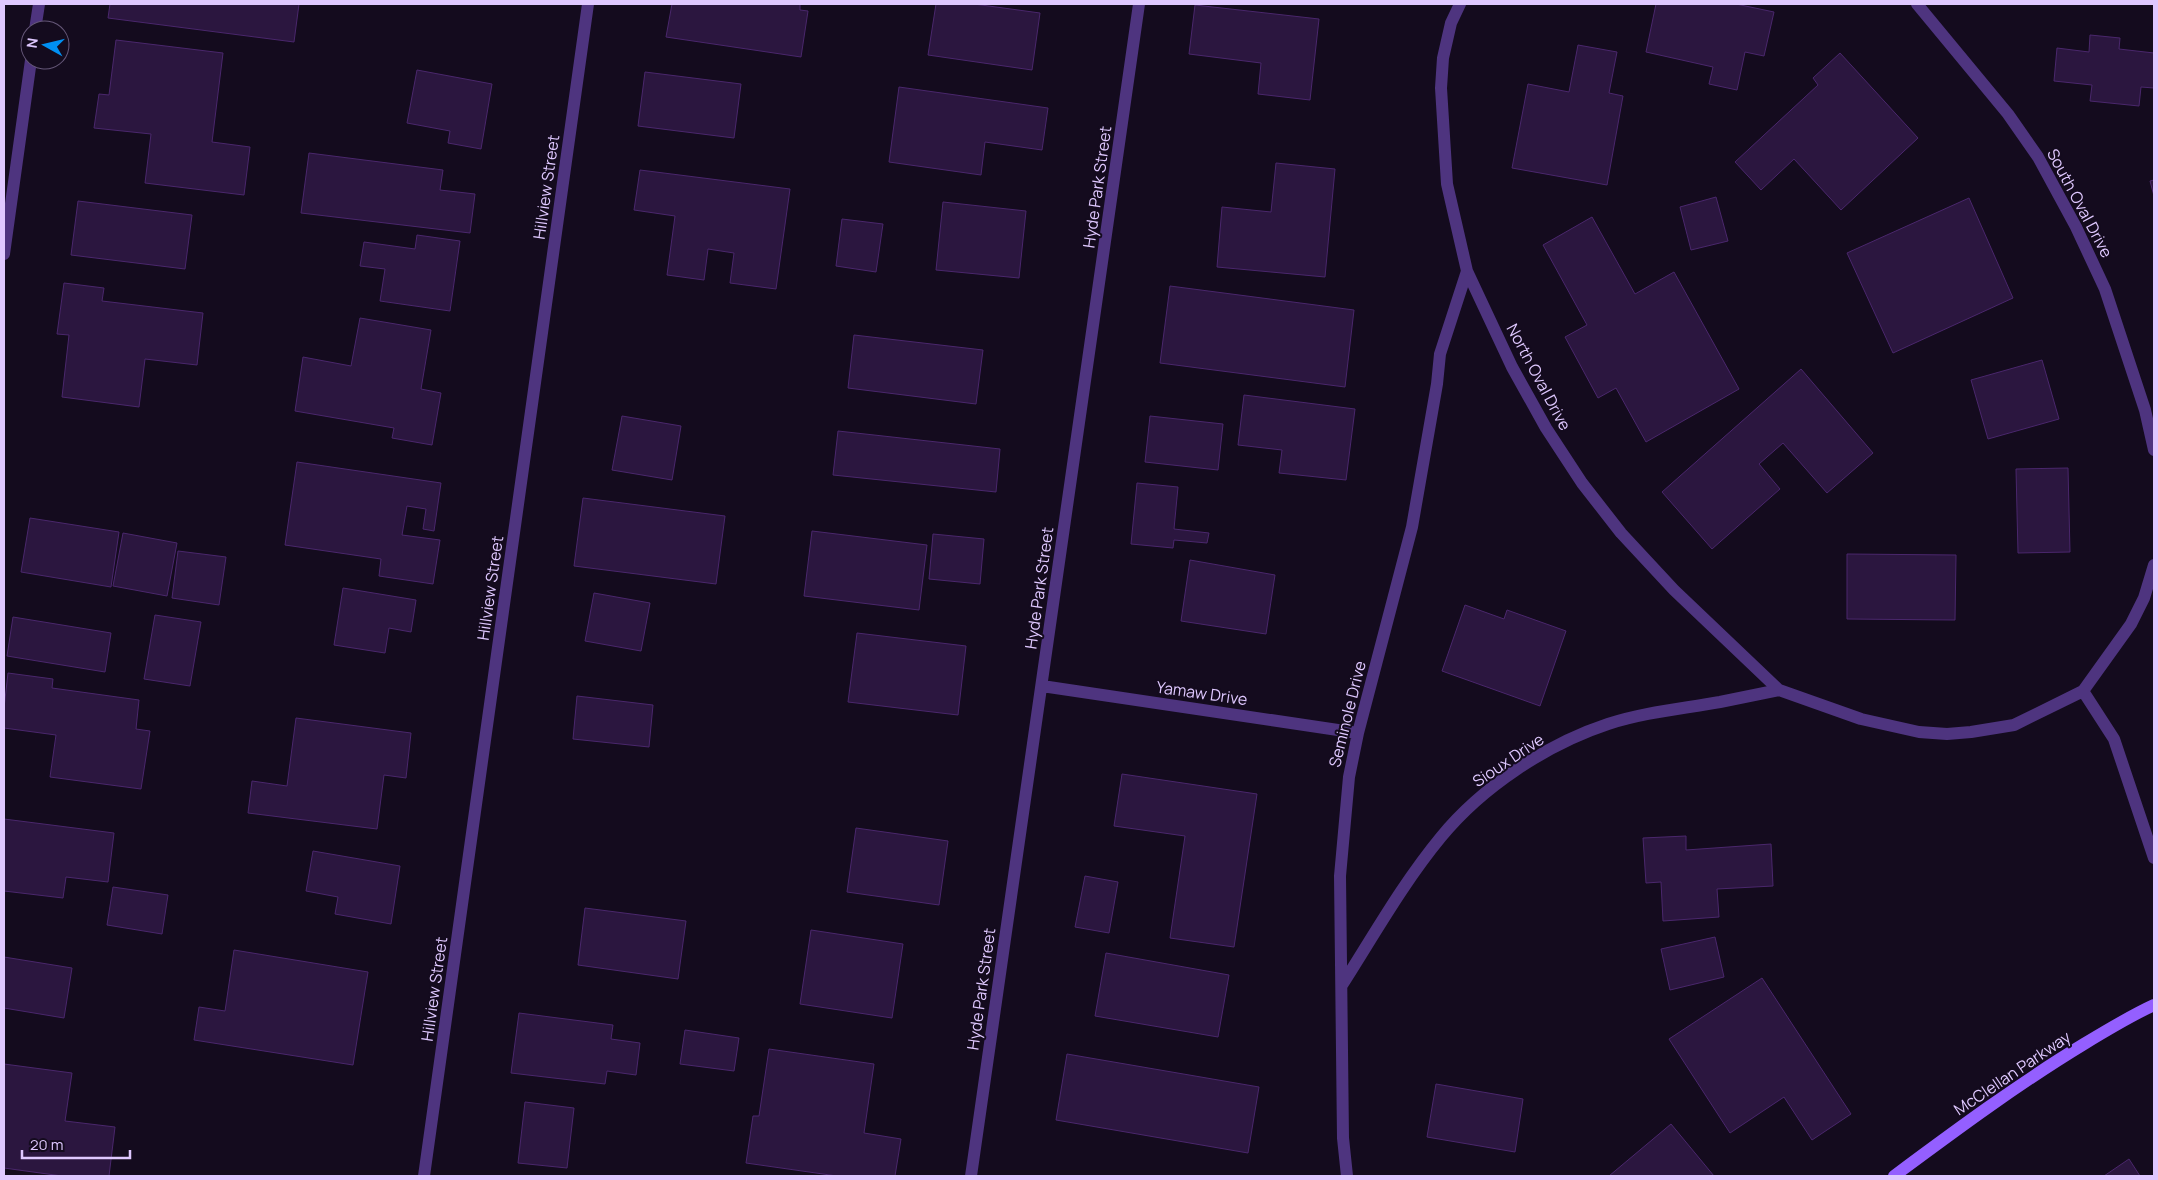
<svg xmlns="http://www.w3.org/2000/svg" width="2158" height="1180" viewBox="0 0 2158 1180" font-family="Manrope,sans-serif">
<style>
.building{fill:#2b163f;stroke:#4a276c}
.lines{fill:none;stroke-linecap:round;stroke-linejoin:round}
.street{stroke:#4e347f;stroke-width:12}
.secondary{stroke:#945fff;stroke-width:12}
.labels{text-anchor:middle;stroke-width:4;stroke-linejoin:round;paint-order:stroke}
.street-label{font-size:16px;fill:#dfc8ff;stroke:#140b1e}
</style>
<rect width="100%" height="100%" fill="#140b1e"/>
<path class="building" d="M110 4H299L294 42 108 18Z
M672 4H800V10L808 11 801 57 666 37Z
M936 4H974L1040 13 1032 70 928 55Z
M1656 4H1736L1774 12 1764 56 1745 52 1737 90 1709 84 1713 67 1646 52Z
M1195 5 1319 19 1310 100 1258 94 1261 63 1189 54Z
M2090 35 2120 38 2119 49 2154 53V88L2141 87 2139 106 2090 101 2092 85 2054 81 2057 48 2089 52Z
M116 40 223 53 212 142 250 147 244 195 145 183 151 134 94 128 99 94 109 95Z
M1578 45 1617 52 1609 93 1623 96 1607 185 1512 168 1528 84 1569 92Z
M1840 53 1918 138 1841 210 1794 159 1761 190 1735 162 1818 85 1813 78Z
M417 70 492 84 481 149 448 143 450 131 407 123Z
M645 72 741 84 734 138 638 126Z
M899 87 1048 108 1042 150 985 142 981 175 889 162Z
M309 153 443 170 440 190 475 194 470 233 301 213Z
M1276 163 1335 169 1325 277 1217 267 1222 207 1271 212Z
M640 170 790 189 776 289 730 283 734 253 708 249 704 280 667 275 675 216 634 210Z
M2154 180V196L2150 181Z
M1716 197 1728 241 1691 250 1680 207Z
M1969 198 2013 298 1893 353 1847 253Z
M78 201 192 215 185 269 71 255Z
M943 202 1026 211 1019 278 936 270Z
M1592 217 1635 294 1674 272 1739 389 1646 442 1616 388 1598 398 1565 337 1587 325 1543 245Z
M842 219 883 224 876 272 836 266Z
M417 235 460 241 450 311 380 301 385 269 360 266 364 242 415 249Z
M64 283 104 288 102 301 203 313 197 365 145 359 139 407 62 397 69 335 57 334Z
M1170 286 1354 310 1345 387 1160 363Z
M360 318 431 330 421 389 441 393 432 445 392 438 394 428 295 411 303 357 351 366Z
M854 335 983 350 976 404 848 388Z
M2042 360 2059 419 1988 439 1971 380Z
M1801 369 1873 453 1827 493 1783 443 1759 464 1780 489 1712 549 1662 492Z
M1244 395 1355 409 1346 480 1279 473 1282 450 1238 445Z
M622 416 681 426 672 480 612 470Z
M1150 416 1223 424 1218 470 1145 462Z
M838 431 1000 449 996 492 833 475Z
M297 462 441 483 434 531 423 529 426 509 407 506 402 535 440 540 433 584 379 576 381 559 285 545Z
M2068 468 2070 552 2018 553 2016 469Z
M1137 483 1178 487 1174 529 1209 533 1207 543 1174 540 1173 548 1131 544Z
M583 498 725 516 716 584 574 566Z
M30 518 119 532 111 587 21 572Z
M812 531 927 545 919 610 804 596Z
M123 533 177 543 167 596 113 586Z
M933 534 984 539 980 584 929 579Z
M178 551 226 557 219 605 172 598Z
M1847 554 1956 555 1955 620 1847 619Z
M1190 560 1275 575 1266 634 1181 621Z
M343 588 416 600 411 632 389 628 385 653 334 645Z
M594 593 650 603 641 651 585 641Z
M1465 605 1504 619 1507 610 1566 631 1540 706 1442 671Z
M155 615 201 622 190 686 144 679Z
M13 617 111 633 105 672 7 656Z
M857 633 966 646 958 715 848 702Z
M8 673 53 679 52 688 139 700 136 729 150 731 141 789 50 777 56 735 4 728V708Z
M577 696 653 705 649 747 573 739Z
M296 718 411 733 406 778 384 775 377 829 248 813 252 781 287 786Z
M1122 774 1257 794 1234 947 1170 938 1185 836 1114 826Z
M4 819 114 833 108 882 66 877 63 898 4 891Z
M856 828 948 841 939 905 847 892Z
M1686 836V850L1771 844 1773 886 1717 889 1719 917 1663 921 1661 882 1646 883 1643 838Z
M313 851 400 866 391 924 335 914 338 897 306 891Z
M1085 876 1118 882 1109 933 1075 927Z
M113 887 168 895 162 934 107 925Z
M585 908 686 921 678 979 578 965Z
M811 930 903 944 892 1018 800 1004Z
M1715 937 1724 977 1670 990 1661 949Z
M234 950 368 972 353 1065 194 1040 199 1007 225 1011Z
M1106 953 1229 975 1218 1037 1095 1016Z
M4 957 72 968 64 1018 4 1008Z
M1762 978 1851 1114 1812 1140 1784 1097 1730 1133 1669 1039Z
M519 1013 613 1025 611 1039 640 1043 636 1075 607 1071 605 1084 511 1073Z
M685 1030 739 1038 734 1071 680 1064Z
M769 1049 874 1064 864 1133 901 1139 895 1176H837L746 1163 753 1116H759Z
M1067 1054 1259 1087 1248 1153 1056 1120Z
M4 1064 72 1073 65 1121 115 1127 109 1176H62L4 1168Z
M1436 1084 1523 1099 1515 1152 1427 1137Z
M525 1102 574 1108 567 1168 518 1163Z
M1671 1124 1714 1176H1609Z
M2129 1159 2140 1176H2104Z"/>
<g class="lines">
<path class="street" d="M1460 4 1451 23 1443 58 1441 88 1447 184 1467 271 1512 367 1546 428 1582 483 1621 533 1674 590 1779 690 1861 719 1919 732 1947 734 1971 732 2014 725 2083 691 2131 624 2144 598 2154 565
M1917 4 2008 114 2038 157 2076 227 2105 289 2145 410 2154 450
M35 30 39 4
M4 254 31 60
M1042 686 1358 733
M2083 691 2114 739 2154 858
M1342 985C1374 935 1403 883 1441 837 1482 787 1547 744 1608 724 1646 712 1681 709 1720 702 1739 698 1759 694 1779 690
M424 1176 588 4
M971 1176 1139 4
M1347 1176 1343 1138 1340 876 1349 777 1358 733 1412 527 1437 384 1440 354 1467 271"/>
<path class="secondary" d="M1894 1176C1956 1130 2018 1084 2084 1044 2107 1030 2130 1016 2154 1005"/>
</g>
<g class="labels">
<g class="street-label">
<text transform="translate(546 187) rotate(-82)" y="6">Hillview Street</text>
<text transform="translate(1097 187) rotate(-82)" y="6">Hyde Park Street</text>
<text transform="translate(2080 203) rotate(62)" y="6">South Oval Drive</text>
<text transform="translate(1539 377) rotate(62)" y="6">North Oval Drive</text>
<text transform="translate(490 588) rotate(-82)" y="6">Hillview Street</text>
<text transform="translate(1039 588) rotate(-82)" y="6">Hyde Park Street</text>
<text transform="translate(1202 693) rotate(8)" y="6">Yamaw Drive</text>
<text transform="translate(1347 714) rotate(-76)" y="6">Seminole Drive</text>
<text transform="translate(1508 760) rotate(-34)" y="6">Sioux Drive</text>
<text transform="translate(434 989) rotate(-82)" y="6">Hillview Street</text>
<text transform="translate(981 989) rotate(-82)" y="6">Hyde Park Street</text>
<text transform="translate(2012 1073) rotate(-34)" y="6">McClellan Parkway</text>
</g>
</g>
<rect width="2158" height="1180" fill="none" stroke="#dfc8ff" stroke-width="10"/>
<g transform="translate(45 45) rotate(278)"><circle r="24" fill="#140b1e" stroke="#655778"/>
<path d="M0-4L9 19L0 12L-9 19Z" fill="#0090f3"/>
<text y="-8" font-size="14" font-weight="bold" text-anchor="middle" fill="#dfc8ff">N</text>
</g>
<path d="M22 1150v8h108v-8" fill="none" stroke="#dfc8ff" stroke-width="2.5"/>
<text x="30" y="1150" font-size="15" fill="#dfc8ff" stroke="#140b1e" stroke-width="4" paint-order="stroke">20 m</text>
</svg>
